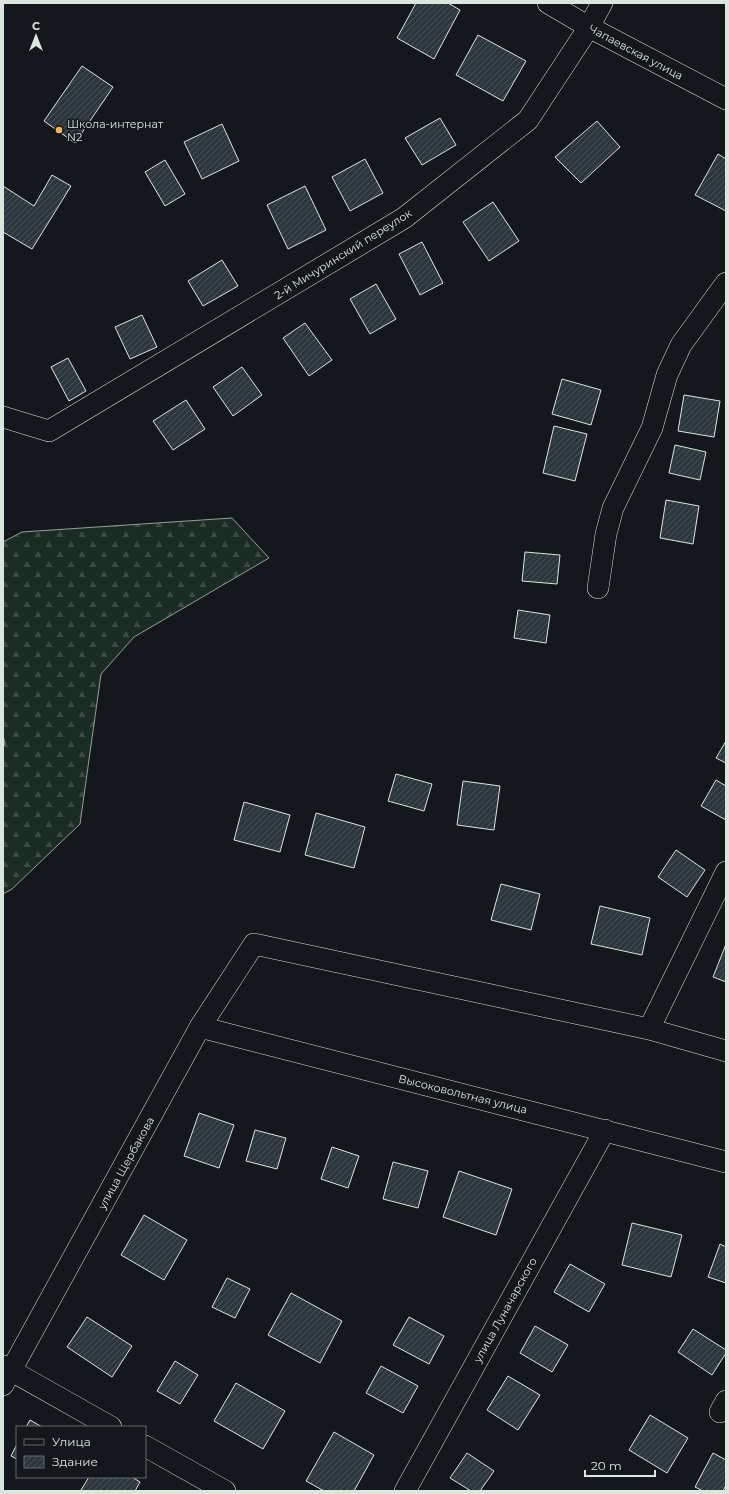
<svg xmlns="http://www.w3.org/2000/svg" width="729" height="1494" viewBox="0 0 729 1494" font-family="Montserrat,sans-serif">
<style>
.forest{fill:url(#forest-firs);stroke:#939e99}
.building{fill:url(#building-hatch);stroke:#d8e6dc}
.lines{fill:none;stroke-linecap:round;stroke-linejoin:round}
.minor-casing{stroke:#d8e6dc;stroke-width:22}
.minor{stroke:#14181c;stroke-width:21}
.poi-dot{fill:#ffb74d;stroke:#14181c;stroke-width:1.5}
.labels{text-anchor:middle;stroke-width:3;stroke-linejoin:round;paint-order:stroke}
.street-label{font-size:11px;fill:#d8e6dc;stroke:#14181c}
.poi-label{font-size:11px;fill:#d8e6dc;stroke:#14181c;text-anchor:start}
</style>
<defs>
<pattern id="forest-firs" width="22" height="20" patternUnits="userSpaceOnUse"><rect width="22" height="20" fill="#1a2d24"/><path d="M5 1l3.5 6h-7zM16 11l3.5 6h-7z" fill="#3b4b43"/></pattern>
<pattern id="building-hatch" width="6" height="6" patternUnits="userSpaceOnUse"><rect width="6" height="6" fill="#2c363c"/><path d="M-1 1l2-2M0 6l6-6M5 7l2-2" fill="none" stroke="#4a5358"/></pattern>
</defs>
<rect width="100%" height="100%" fill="#14181c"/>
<path class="forest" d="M232 518 269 558 134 637 101 674 80 824 12 889 3 894V747L5 744 3 735V542L22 532Z"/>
<path class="building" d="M416 3H448L460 10 434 59 397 38Z
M478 35 526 61 503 101 456 75Z
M82 66 113 87 75 143 44 121Z
M440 118 456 145 422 165 405 138Z
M597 121 620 147 581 183 555 157Z
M222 124 239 161 202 179 184 142Z
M718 154 726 159V211L695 195Z
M365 159 383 193 350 211 332 177Z
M165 160 185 194 165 206 145 172Z
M52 175 71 186 32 249 3 232V186L34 206Z
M305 186 326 230 288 249 267 205Z
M493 202 519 241 489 261 463 222Z
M422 242 443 283 420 295 399 254Z
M222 260 238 286 203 306 188 281Z
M376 284 396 319 370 334 350 299Z
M142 315 157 347 130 359 115 327Z
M305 323 332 360 309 376 283 338Z
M68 358 86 391 69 401 51 367Z
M242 367 262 395 233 416 213 387Z
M562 379 601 390 591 425 552 414Z
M684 395 720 401 714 437 678 431Z
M186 400 205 429 173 450 153 421Z
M554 426 587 434 575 481 543 473Z
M675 445 706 452 700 480 669 473Z
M666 500 699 506 693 544 660 538Z
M525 552 560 555 557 584 522 581Z
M518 610 550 615 546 643 514 638Z
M726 741V763L716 758Z
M396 774 432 784 424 811 388 801Z
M716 780 726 786V820L701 806Z
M463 781 500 786 494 830 457 825Z
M244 802 290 815 280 852 234 840Z
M316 813 365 827 354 868 305 855Z
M676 850 705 870 687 897 658 877Z
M501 884 540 894 531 930 491 920Z
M600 906 650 918 642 955 591 944Z
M726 944V982L713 977Z
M199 1113 234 1125 219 1168 184 1156Z
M255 1130 286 1138 277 1169 246 1161Z
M332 1147 359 1156 348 1188 321 1179Z
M393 1162 428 1171 418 1208 383 1199Z
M459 1171 512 1189 496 1235 443 1217Z
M144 1215 187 1240 164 1280 121 1255Z
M632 1223 682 1235 671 1277 622 1265Z
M720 1244 726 1247V1283L708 1277Z
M570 1264 605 1284 589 1312 554 1292Z
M227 1278 250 1289 235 1318 212 1307Z
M291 1293 342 1321 320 1363 268 1335Z
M87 1317 132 1346 112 1377 67 1347Z
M409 1317 444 1336 429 1364 393 1345Z
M535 1326 568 1345 552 1372 520 1353Z
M693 1329 726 1350V1353L712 1375 678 1352Z
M175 1361 198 1375 180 1404 157 1391Z
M381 1366 418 1386 403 1413 366 1393Z
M508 1376 540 1395 518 1430 487 1410Z
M236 1383 285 1411 263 1449 214 1421Z
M650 1415 688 1438 667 1473 629 1450Z
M30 1420 42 1427H26Z
M334 1432 374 1455 354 1491H324L306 1481Z
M17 1444V1459L11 1456Z
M467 1453 494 1471 480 1491H471L450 1478Z
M713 1453 726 1460V1485L723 1491H703L695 1487Z
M89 1477H132L140 1482 135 1491H83L81 1490Z"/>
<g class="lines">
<g class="minor-casing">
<path id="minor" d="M548 3 589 27 726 99
M3 417 49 431 404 218 528 120 589 27 602 3
M598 588 606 534 613 508 652 428 667 375 681 345 726 283
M200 1027 726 1162
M649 1029 726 872
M3 1366 111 1427
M3 1385 200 1027 254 944 649 1029 726 1051
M720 1412 726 1401
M145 1446 225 1491
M405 1491 605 1130"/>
</g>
<use href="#minor" class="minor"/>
</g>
<circle class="poi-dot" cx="59" cy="130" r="4"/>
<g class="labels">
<g class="street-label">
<text transform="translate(636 52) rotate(28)" y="4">Чапаевская улица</text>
<text transform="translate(343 254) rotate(-32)" y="4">2-й Мичуринский переулок</text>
<text transform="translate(463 1094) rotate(14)" y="4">Высоковольтная улица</text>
<text transform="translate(126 1163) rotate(-61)" y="4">улица Щербакова</text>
<text transform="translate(505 1310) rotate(-61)" y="4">улица Луначарского</text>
</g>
<g class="poi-label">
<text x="67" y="128">Школа-интернат<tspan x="67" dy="13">N2</tspan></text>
</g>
</g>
<rect width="729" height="1494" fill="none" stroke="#d8e6dc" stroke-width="8"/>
<rect x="16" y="1426" width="130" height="52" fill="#14181c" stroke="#626a69"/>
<rect x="24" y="1439" width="20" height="6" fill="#14181c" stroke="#626a69"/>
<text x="52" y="1446" font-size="12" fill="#d8e6dc">Улица</text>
<rect x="24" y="1456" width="20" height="12" fill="url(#building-hatch)" stroke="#626a69"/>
<text x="52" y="1466" font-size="12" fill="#d8e6dc">Здание</text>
<g transform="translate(36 36)" stroke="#14181c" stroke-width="3" paint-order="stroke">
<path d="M0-3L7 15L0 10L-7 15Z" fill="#d8e6dc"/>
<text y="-6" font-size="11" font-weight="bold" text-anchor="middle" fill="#d8e6dc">С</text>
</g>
<path d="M585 1470v6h70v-6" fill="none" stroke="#d8e6dc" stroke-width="2"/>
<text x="591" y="1470" font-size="12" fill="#d8e6dc" stroke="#14181c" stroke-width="3" paint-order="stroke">20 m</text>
</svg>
